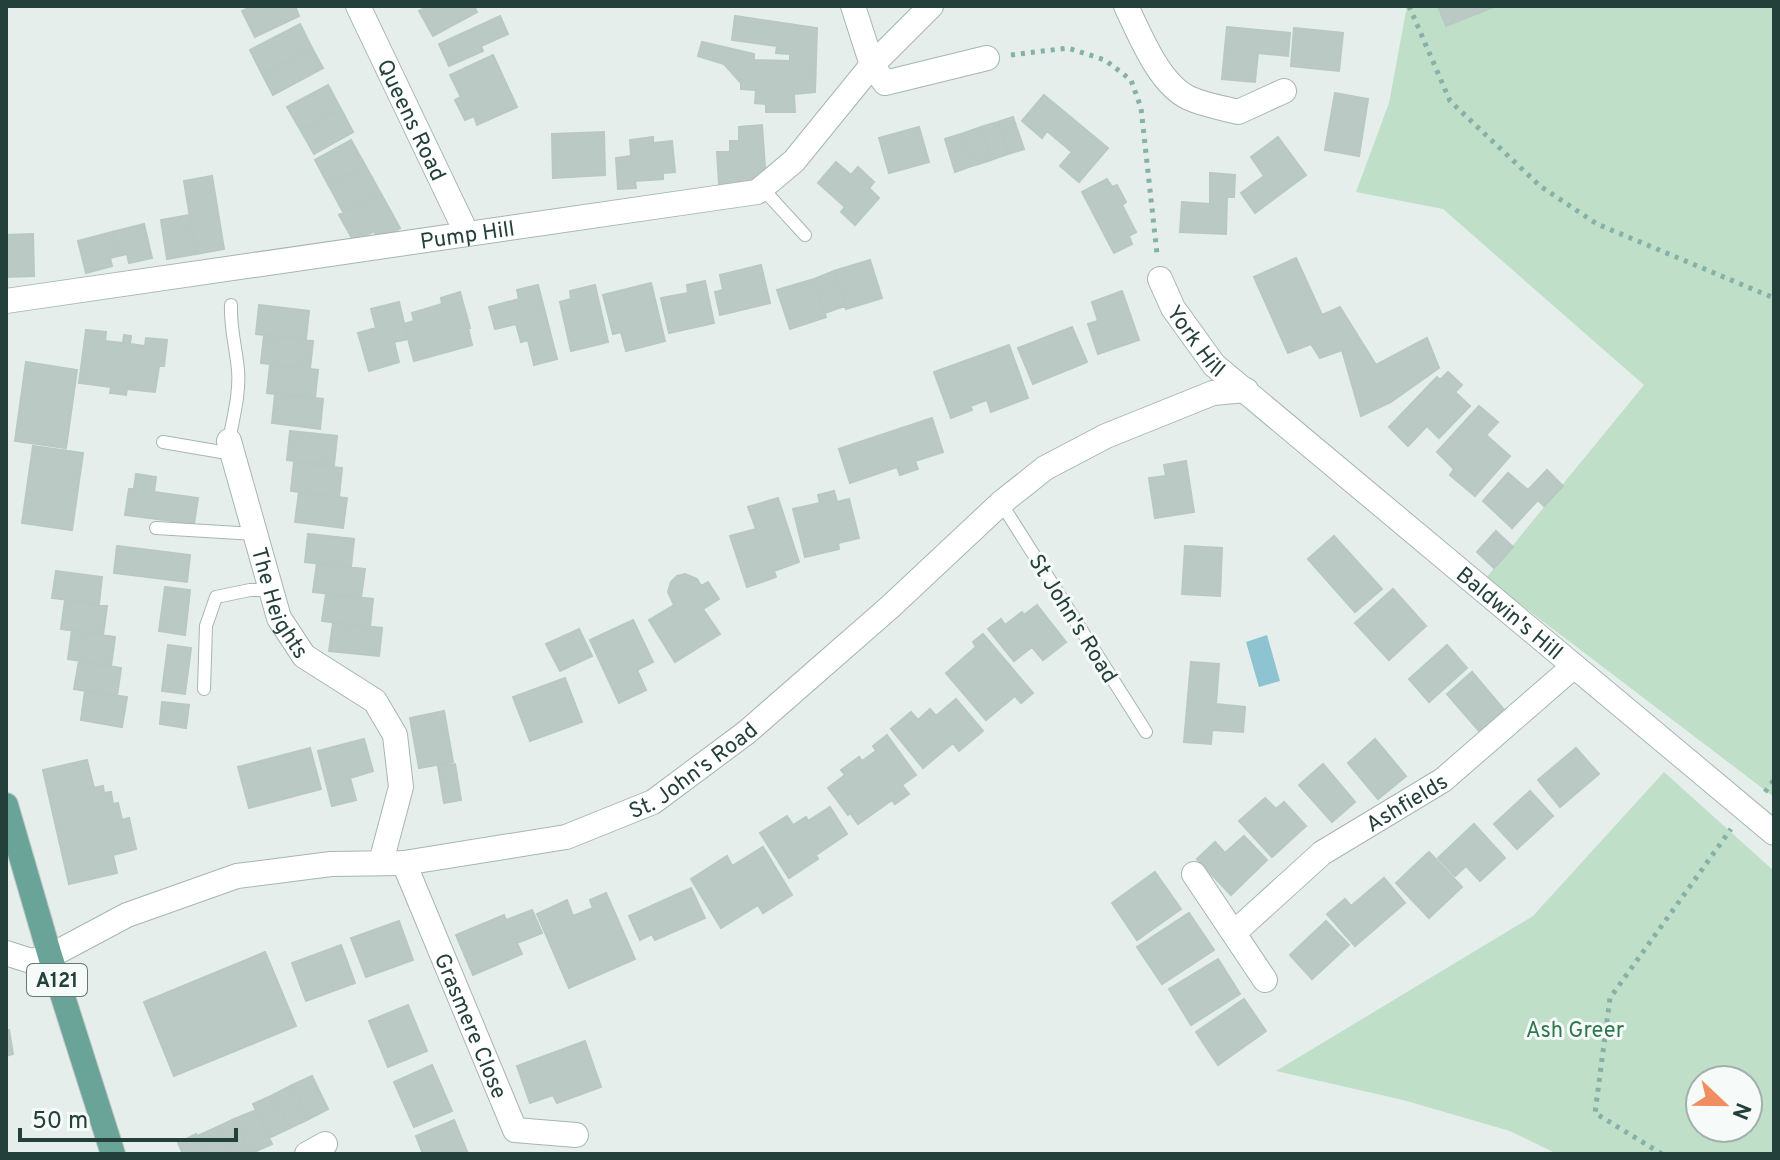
<svg xmlns="http://www.w3.org/2000/svg" width="1780" height="1160" viewBox="0 0 1780 1160" font-family="Overpass,sans-serif">
<style>
.green{fill:#bfdfc9;fill-rule:evenodd}
.water{fill:#8ec3d2}
.building{fill:#bac9c4;stroke:#b8c8c2;stroke-width:2}
.lines{fill:none;stroke-linecap:round;stroke-linejoin:round}
.lane-casing{stroke:#a7b6b3;stroke-width:14}
.street-casing{stroke:#a7b6b3;stroke-width:26}
.primary-casing{stroke:#c2cac8;stroke-width:26}
.path{stroke:#86b1a7;stroke-width:5;stroke-dasharray:4 6;stroke-linecap:butt}
.lane{stroke:#fff;stroke-width:12}
.street{stroke:#fff;stroke-width:24}
.primary{stroke:#6aa398;stroke-width:24}
.labels{text-anchor:middle;stroke-width:6;stroke-linejoin:round;paint-order:stroke}
.shield{fill:#f6faf8;stroke:#637874;stroke-width:2}
.shield-label{font-size:20px;font-weight:bold;fill:#24403b}
.street-label{font-size:22px;fill:#24403b;stroke:#f6faf8}
.park-label{font-size:22px;fill:#2e774f;stroke:#f6faf8}
</style>
<rect width="100%" height="100%" fill="#e5eeeb"/>
<path class="green" d="M1407 6H1774V797L1486 578 1644 385 1443 209 1356 192 1389 103Z
M1664 772 1774 871V1154H1557L1510 1131 1403 1100 1276 1071 1533 916ZM1700 1080H1748V1128H1700Z"/>
<path class="water" d="M1267 635 1280 681 1259 687 1246 642Z"/>
<path class="building" d="M253 6H295L299 16 255 37 242 11Z
M429 6H474L477 12 433 36 419 11Z
M1438 6H1496L1446 26Z
M500 16 508 34 481 46 483 51 449 66 439 44Z
M735 16 817 28 815 92 794 94 795 112H766V104L755 103 756 90 741 89V83L724 64 698 56 702 42 754 54V60L790 61V54L776 53 777 46 732 40Z
M300 24 312 48 262 74 250 50Z
M1227 27 1290 33 1288 56 1258 53 1255 82 1222 79Z
M1294 28 1343 33 1339 71 1291 66Z
M312 48 323 68 273 95 262 74Z
M493 55 517 107 477 125 474 116 465 120 455 100 461 97 450 75Z
M328 85 341 109 301 131 287 107Z
M1335 93 1368 99 1359 156 1325 150Z
M1044 95 1108 148 1079 182 1060 166 1072 152 1047 131 1042 138 1022 121Z
M341 109 353 132 314 154 301 131Z
M1013 117 1024 149 1008 154 998 122Z
M998 122 1008 154 991 160 981 127Z
M762 125 766 181 719 184 717 152H730V141H739V127Z
M919 127 929 162 889 173 879 138Z
M981 127 991 160 972 166 961 134Z
M604 132 605 175 553 178 552 134Z
M961 134 972 166 955 172 945 139Z
M653 137V143L672 141 675 172 663 173V179L635 181 636 188 618 189 616 158 631 156 630 140Z
M1278 137 1306 175 1255 213 1241 193 1264 176 1251 157Z
M351 140 365 165 329 186 315 160Z
M836 162 851 175 858 167 874 182 869 188 879 198 855 225 841 212 845 207 818 183Z
M365 165 380 192 343 212 329 186Z
M1210 173 1235 175 1234 197H1227L1226 234 1180 232 1182 202 1210 204Z
M212 176 224 249 196 254 184 181Z
M1107 179 1112 187 1117 185 1126 202 1122 205 1136 232 1129 236 1132 244 1114 253 1082 192Z
M380 192 400 228 379 240 374 231 354 242 339 215Z
M190 215 196 254 167 259 161 220Z
M144 224 152 258 129 263 127 254 118 256 112 232Z
M112 232 118 256 110 258 112 266 86 273 78 241Z
M33 234 34 276 7 277 6 235Z
M1296 258 1322 315 1340 307 1376 365 1427 338 1439 368 1391 402 1361 416 1342 350 1320 358 1311 344 1288 353 1254 277Z
M870 260 882 298 846 309 834 271Z
M761 265 770 303 720 315 715 292 723 290 720 275Z
M834 271 845 306 825 313 814 279Z
M814 279 826 317 790 329 777 290Z
M705 281 714 323 669 333 661 298 688 293 687 285Z
M651 283 665 341 626 351 621 332 613 334 603 295Z
M538 285 557 359 534 365 528 340 521 342 516 324 495 329 489 307 519 299 517 290Z
M595 285 608 342 571 351 560 302 571 299 570 291Z
M1122 291 1139 340 1098 354 1088 324 1098 321 1092 302Z
M460 292 470 328H468L472 345 414 361 404 324 414 321 412 313 442 304 441 298Z
M399 302 408 339 394 342 399 362 369 371 358 333 376 328 371 309Z
M259 305 309 311 306 339 256 334Z
M1072 327 1087 362 1033 384 1018 348Z
M86 330 106 332 105 341 123 343 124 335 131 336 130 344 145 346 146 338 167 340 164 366H159L155 392 127 389 126 395 110 393 111 387 79 383Z
M264 335 313 341 310 369 261 363Z
M1009 345 1028 398 991 412 987 400 970 406 972 410 951 418 934 372Z
M26 362 77 370 66 448 15 441Z
M270 365 318 370 315 398 267 393Z
M1448 372 1462 385 1455 392 1470 406 1439 438 1427 426 1408 446 1389 427 1437 377 1440 380Z
M275 394 323 399 320 429 272 423Z
M1479 406 1498 422 1486 435 1510 456 1475 496 1450 475 1454 469 1437 452Z
M932 418 943 452 915 461 918 469 900 475 897 467 850 483 839 449Z
M290 431 337 436 334 465 287 460Z
M33 446 83 453 72 530 22 523Z
M1186 461 1194 512 1155 518 1149 478 1166 476 1164 465Z
M294 462 342 468 339 497 291 491Z
M1547 470 1563 486 1544 506 1538 500 1512 528 1483 501 1508 473 1528 490Z
M136 474 156 477 154 492 198 498 194 524 125 515 129 489H134Z
M834 491 837 502 849 499 859 538 838 543 839 549 805 557 793 509 820 503 818 495Z
M299 492 347 498 343 528 295 522Z
M778 498 799 562 774 571 776 577 747 587 730 536 756 529 748 507Z
M1496 531 1513 547 1494 568 1477 552Z
M308 534 354 539 351 567 305 562Z
M1334 536 1382 589 1355 612 1308 559Z
M117 546 190 555 187 582 114 573Z
M1185 546 1222 548 1220 596 1182 594Z
M317 563 365 569 361 598 313 592Z
M56 571 102 577 99 604 52 598Z
M685 574 697 579 701 586 708 582 719 599 703 609 720 634 675 662 649 620 674 605 668 592 671 582 677 576Z
M165 587 190 590 185 635 159 631Z
M1393 589 1426 626 1389 660 1355 623Z
M326 594 373 599 370 627 322 621Z
M65 600 107 606 103 635 61 629Z
M1037 605 1066 642 1043 660 1032 647 1014 661 988 629 1001 619 1005 625 1022 612 1024 615Z
M633 620 653 662 637 670 646 690 619 703 590 640Z
M333 623 382 628 379 656 329 651Z
M579 629 592 656 560 671 546 644Z
M72 630 115 637 111 666 68 659Z
M983 634 1033 693 1021 703 1015 696 986 720 946 673 976 647 973 642Z
M168 645 191 648 185 694 162 691Z
M1447 645 1467 668 1429 702 1409 679Z
M79 661 121 668 117 696 74 689Z
M1191 662 1219 664 1216 704 1245 707 1243 732 1212 730 1211 744 1184 742Z
M1472 672 1511 718 1486 739 1447 694Z
M565 678 582 722 530 741 513 697Z
M85 691 127 697 122 727 81 720Z
M956 699 983 731 959 751 953 743 923 768 891 729 911 712 918 720 930 709 936 716Z
M162 702 189 705 186 728 160 724Z
M444 711 453 762 419 768 410 718Z
M887 735 916 775 902 785 909 794 895 804 892 800 858 824 850 813 848 815 828 788 845 775 841 770 859 757 862 761 876 751 873 746Z
M364 739 373 771 350 778 356 800 332 806 318 751Z
M1375 739 1406 776 1378 799 1348 763Z
M310 748 321 789 249 808 238 767Z
M1576 748 1599 774 1560 807 1538 780Z
M87 760 94 788 103 786 104 793 111 792 113 804 118 803 122 820 129 818 136 849 113 855 117 873 69 884 43 770Z
M455 764 461 800 444 803 438 766Z
M1323 764 1355 802 1332 822 1299 785Z
M1530 791 1553 816 1517 849 1494 824Z
M1265 798 1276 809 1284 802 1306 826 1272 857 1239 821Z
M830 807 847 834 816 855 818 859 789 878 760 833 787 816 793 825 806 817 808 821Z
M1474 824 1505 858 1480 881 1466 866 1455 876 1438 858Z
M1244 836 1267 860 1231 895 1197 859 1215 842 1225 853Z
M763 847 792 895 763 913 758 905 721 928 691 879 727 856 732 866Z
M1429 852 1462 887 1429 918 1396 883Z
M1155 872 1181 909 1137 940 1112 903Z
M1384 878 1405 903 1355 946 1327 914 1345 899 1351 906Z
M691 888 705 918 655 940 652 934 640 940 629 916Z
M606 893 635 959 569 988 537 914 567 900 573 916 593 908 590 900Z
M532 910 542 933 517 943 522 954 473 975 456 935 504 915 506 920Z
M1189 913 1214 950 1162 984 1137 947Z
M399 921 413 960 366 977 351 938Z
M1326 921 1349 945 1312 979 1290 955Z
M341 945 355 983 306 1001 292 963Z
M265 952 296 1026 174 1076 144 1002Z
M1218 959 1240 994 1191 1025 1169 989Z
M1244 999 1266 1031 1218 1065 1196 1032Z
M408 1005 427 1051 388 1067 369 1021Z
M9 1030 13 1054 6 1056V1031Z
M585 1041 601 1087 557 1103 553 1095 530 1103 517 1066Z
M432 1065 452 1111 414 1127 394 1082Z
M312 1076 328 1109 309 1119 292 1085Z
M292 1085 309 1119 290 1128 273 1095Z
M273 1095 290 1128 269 1138 253 1104Z
M256 1110 272 1144 250 1154 234 1119Z
M234 1119 250 1154H227L215 1128Z
M454 1120 468 1154H423L416 1136Z
M215 1128 227 1154H205L197 1136Z
M196 1134 205 1154H183L178 1143Z"/>
<g class="lines">
<g class="lane-casing">
<path id="lane" d="M762 188 805 235
M229 441C233 418 240 394 238 370 236 347 230 328 231 305
M163 442 233 454
M1001 503 1146 732
M156 528 255 534
M204 689 206 626 216 597 250 590H271"/>
</g>
<g class="street-casing">
<g id="street">
<path id="s1" d="M358 6 466 232"/>
<path d="M853 6 872 65 885 83 987 58"/>
<path d="M1126 6C1140 35 1159 84 1189 98 1204 105 1223 108 1238 112L1284 91"/>
<path id="s2" d="M1160 279 1173 308 1214 365 1774 833"/>
<path id="s3" d="M6 301 757 192 794 161 872 65 931 6"/>
<path id="s4" d="M229 441 279 618 304 656 375 701 395 735 401 787 381 862"/>
<path id="s5" d="M404 863 515 1130 576 1135"/>
<path d="M1194 874 1265 980"/>
<path id="s6" d="M1235 932 1322 853 1443 780 1574 666"/>
<path id="s7" d="M6 953 31 961 50 956 127 915 237 876 331 864 404 863 566 837 653 802 747 732 890 607 1001 503 1045 468 1106 436 1213 393 1246 390"/>
<path d="M307 1154 325 1144"/>
</g>
</g>
<g class="primary-casing">
<path id="primary" d="M6 805 50 956 113 1154"/>
</g>
<path class="path" d="M1409 6 1450 101 1540 186 1597 224 1774 298
M1011 55 1068 48 1105 60 1131 80 1141 108 1157 254
M1765 792 1774 780
M1662 1154 1595 1113 1610 998 1731 829"/>
<use href="#lane" class="lane"/>
<use href="#street" class="street"/>
<use href="#primary" class="primary"/>
</g>
<g class="labels">
<rect class="shield" x="27" y="964" width="60" height="32" rx="6"/>
<g class="shield-label">
<text x="57" y="987">A121</text>
</g>
<g class="street-label">
<text dy="8" stroke="none"><textPath href="#s1" startOffset="126">Queens Road</textPath></text>
<text dy="8" stroke="none"><textPath href="#s3" startOffset="466">Pump Hill</textPath></text>
<text dy="8" stroke="none"><textPath href="#s2" startOffset="72">York Hill</textPath></text>
<text dy="8" stroke="none"><textPath href="#s4" startOffset="170">The Heights</textPath></text>
<text dy="8" stroke="none"><textPath href="#s2" startOffset="488">Baldwin's Hill</textPath></text>
<text transform="translate(1074 618) rotate(58)" y="8">St John's Road</text>
<text dy="8" stroke="none"><textPath href="#s7" startOffset="726">St. John's Road</textPath></text>
<text dy="8" stroke="none"><textPath href="#s6" startOffset="216">Ashfields</textPath></text>
<text dy="8" stroke="none"><textPath href="#s5" startOffset="176">Grasmere Close</textPath></text>
</g>
<g class="park-label">
<text x="1575" y="1037">Ash Greer</text>
</g>
</g>
<rect width="1780" height="1160" fill="none" stroke="#24403b" stroke-width="16"/>
<g transform="translate(1724 1104) rotate(112)"><circle r="38" fill="#f6faf8" stroke="#a2b0ac" stroke-width="2"/>
<path d="M0-6L14 30L0 20L-14 30Z" fill="#f08e61"/>
<text y="-12" font-size="22" font-weight="bold" text-anchor="middle" fill="#24403b">N</text>
</g>
<path d="M20 1128v12h216v-12" fill="none" stroke="#24403b" stroke-width="4"/>
<text x="32" y="1128" font-size="24" fill="#24403b" stroke="#f6faf8" stroke-width="6" paint-order="stroke">50 m</text>
</svg>
